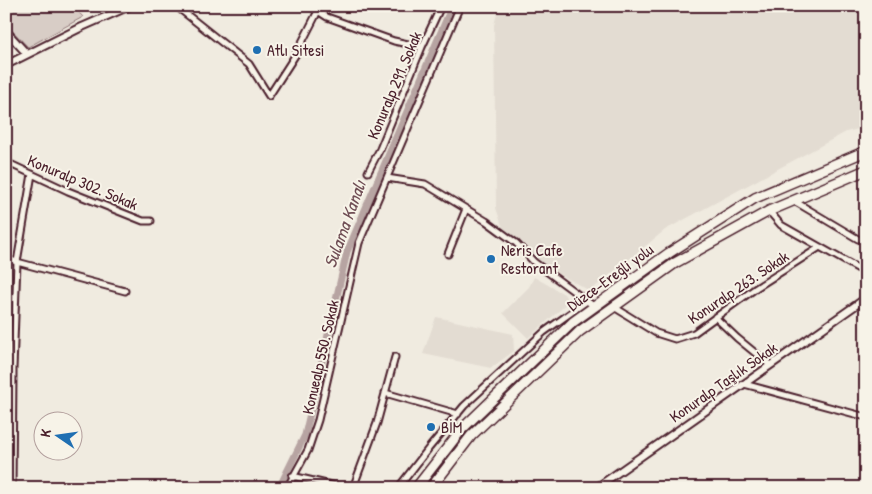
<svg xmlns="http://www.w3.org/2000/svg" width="872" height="494" viewBox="0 0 872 494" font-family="'Patrick Hand',sans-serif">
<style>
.built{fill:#e3dcd2}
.green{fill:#d8cdc6;stroke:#917678}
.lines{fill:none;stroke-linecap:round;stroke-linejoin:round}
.canal{stroke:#b7a4a2;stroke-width:7}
.minor-casing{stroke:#4a1f2b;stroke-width:9}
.tertiary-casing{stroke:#4a1f2b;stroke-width:10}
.trunk-casing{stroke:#4a1f2b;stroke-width:12}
.minor{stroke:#f7f3e8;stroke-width:5}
.tertiary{stroke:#f7f3e8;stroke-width:6}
.trunk{stroke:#f7f3e8;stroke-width:9}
.poi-dot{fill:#1f6fb2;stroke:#f7f3e8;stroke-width:2}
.labels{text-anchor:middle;stroke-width:4;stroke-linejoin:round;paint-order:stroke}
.poi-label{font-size:16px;fill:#4a1f2b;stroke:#f7f3e8;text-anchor:start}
.street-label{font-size:16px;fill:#4a1f2b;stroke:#f7f3e8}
.water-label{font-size:18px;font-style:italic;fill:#704e55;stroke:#f7f3e8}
</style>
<rect width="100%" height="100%" fill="#f0ebe0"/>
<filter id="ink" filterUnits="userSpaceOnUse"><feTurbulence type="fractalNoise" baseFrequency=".02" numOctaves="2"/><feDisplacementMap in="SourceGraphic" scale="10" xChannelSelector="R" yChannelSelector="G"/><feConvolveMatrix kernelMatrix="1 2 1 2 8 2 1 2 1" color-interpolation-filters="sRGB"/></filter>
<g filter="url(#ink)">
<path class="built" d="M499 6H866V127L846 132 665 230 590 291 509 246 496 208 494 25Z
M534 277 564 294 569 302 528 338 503 313 529 287Z
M436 317 513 334 514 351 491 368 423 354Z"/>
<path class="green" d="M6 6H73L83 17 28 47 6 24Z"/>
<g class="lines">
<path class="canal" d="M279 488 305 435 347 252 452 6"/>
<g class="minor-casing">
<path id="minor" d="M176 6 249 64 269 96 296 54 318 11
M310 6 327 17 394 41 422 47
M6 162 68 191 143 221H151
M368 172 380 149 422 47 441 6
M387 178 425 184 486 221 516 243 534 262 595 307
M794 201 858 239
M769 211 781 225 866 273
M448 254 466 209
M6 259 125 291
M614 307 656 333 675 339 694 333 756 288 820 247
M715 317 737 338 770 365
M13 369 17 262 32 174
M6 371 13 369V373L12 488
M744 384 866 417
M385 393 458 414
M292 476 344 488
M287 488 308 450 318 420 359 243 460 6
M353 488 377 423 395 357
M398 488 429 448 464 406 544 332 587 301"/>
</g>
<g class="tertiary-casing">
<path id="tertiary" d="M6 31 27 54
M6 65 82 27 130 6
M596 488 866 298"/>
</g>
<g class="trunk-casing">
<path id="trunk" d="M416 488 462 429 573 322 669 253 755 198 866 151
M431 488 471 436 580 331 675 263 769 211 866 170"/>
</g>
<use href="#minor" class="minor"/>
<use href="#tertiary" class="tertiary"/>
<use href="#trunk" class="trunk"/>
</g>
</g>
<g class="poi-dot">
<circle cx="257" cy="50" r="5"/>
<circle cx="491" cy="259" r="5"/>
<circle cx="431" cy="427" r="5"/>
</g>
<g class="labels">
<g class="poi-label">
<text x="267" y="56">Atlı Sitesi</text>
<text x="501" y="256">Neris Cafe<tspan x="501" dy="18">Restorant</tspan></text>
<text x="441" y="433">BİM</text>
</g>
<g class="street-label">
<text transform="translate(394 85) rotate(-67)" y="6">Konuralp 291. Sokak</text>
<text transform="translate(83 182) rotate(23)" y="6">Konuralp 302. Sokak</text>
<text transform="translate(610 277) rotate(-36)" y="6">Düzce-Ereğli yolu</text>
<text transform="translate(738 287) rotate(-34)" y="6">Konuralp 263. Sokak</text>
<text transform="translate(320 357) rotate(-77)" y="6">Konuealp 550. Sokak</text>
<text transform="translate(723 382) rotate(-35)" y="6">Konuralp Taşlık Sokak</text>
</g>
<g class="water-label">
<text transform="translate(345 224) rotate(-70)" y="6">Sulama Kanalı</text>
</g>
</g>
<rect width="872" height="494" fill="none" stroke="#f7f3e8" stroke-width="25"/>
<rect x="12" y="12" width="847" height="469" fill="none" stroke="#4a1f2b" stroke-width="2" filter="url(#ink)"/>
<g transform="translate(58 436) rotate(283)"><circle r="24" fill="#f7f3e8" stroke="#b29e9c"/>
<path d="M0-4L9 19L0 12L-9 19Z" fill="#1f6fb2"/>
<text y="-8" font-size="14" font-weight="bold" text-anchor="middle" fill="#4a1f2b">K</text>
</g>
</svg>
